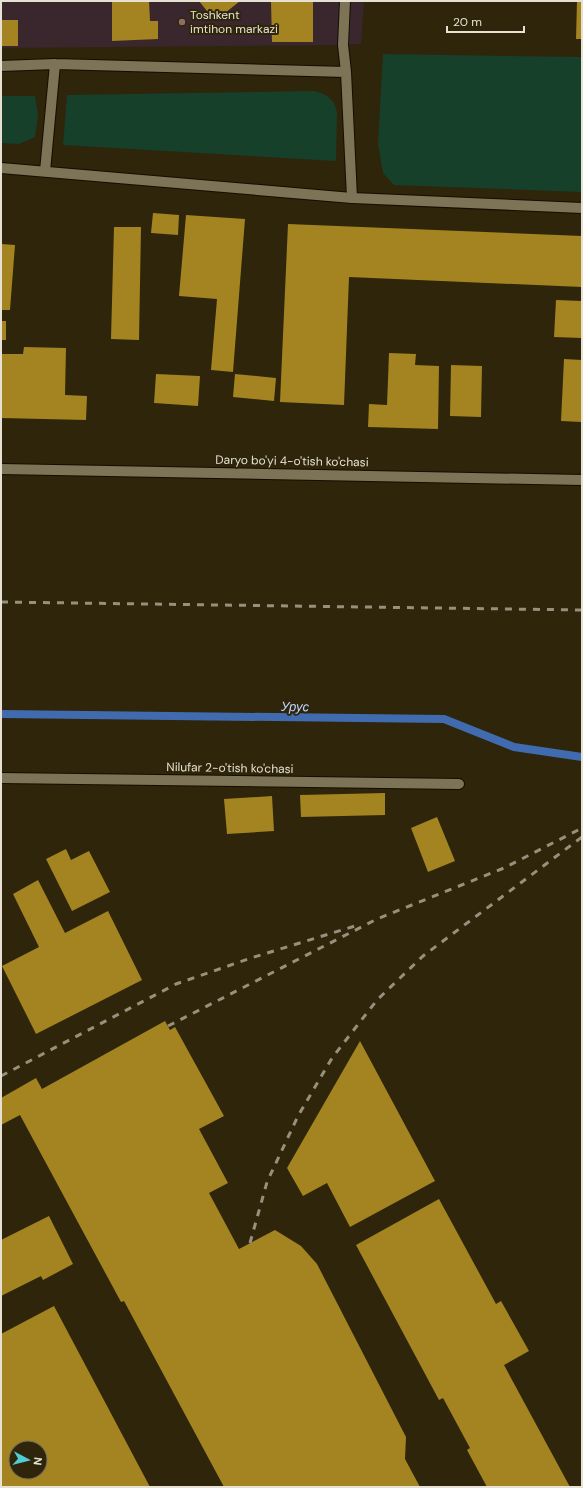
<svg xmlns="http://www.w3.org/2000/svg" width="583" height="1488" viewBox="0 0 583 1488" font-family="'DM Sans',sans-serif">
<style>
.education{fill:#3a272d}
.green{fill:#164029}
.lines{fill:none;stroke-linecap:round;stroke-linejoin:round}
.stream{stroke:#416baf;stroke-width:8}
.building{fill:#a38420;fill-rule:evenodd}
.service-casing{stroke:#160d00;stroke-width:12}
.minor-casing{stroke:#160d00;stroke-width:12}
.service{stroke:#7d7357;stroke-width:10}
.minor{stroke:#7d7357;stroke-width:10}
.rail{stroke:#97907d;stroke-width:3;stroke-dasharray:7 7;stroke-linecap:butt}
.education-dot{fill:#8d6e63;stroke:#2e250b;stroke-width:1.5}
.labels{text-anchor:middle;stroke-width:4;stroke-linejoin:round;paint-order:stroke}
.poi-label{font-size:12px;fill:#e6e1d2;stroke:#2e250b;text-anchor:start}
.street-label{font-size:12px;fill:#e6e1d2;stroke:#2e250b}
.water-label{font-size:13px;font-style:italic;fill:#bfd7fd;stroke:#2e250b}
</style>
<rect width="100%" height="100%" fill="#2e250b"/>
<path class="education" d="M1 1H364L361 44 343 45 1 48Z"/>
<path class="green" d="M383 54 582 57V192L394 185 383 173 378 144Z
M314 91C327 94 334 99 337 112L336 161 63 145 67 95Z
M1 96H35L38 115 35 137 19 144 1 143Z"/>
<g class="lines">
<path class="stream" d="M1 714 444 719 514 747 582 757"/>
</g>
<path class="building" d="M112 1H149L150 21H158V39L112 41Z
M199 1H240L215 21Z
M271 1H313V42H272Z
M577 1H582V39H576Z
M1 20H18V46H1Z
M153 213 179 215 178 235 151 233Z
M186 215 245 219 233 372 211 370 217 299 179 296Z
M288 224 582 236V287L349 277 344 405 280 402Z
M114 227H141L139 340 111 339Z
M1 244 15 245 10 310H1Z
M556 300 582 301 581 338 554 337Z
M1 321H6V340H1Z
M24 347 66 348 65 395 87 396 86 420 1 418V354H23Z
M389 353 416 354 415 365 439 366 438 429 368 427 369 404 387 405Z
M564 359 582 360V422L561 421Z
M451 365 482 366 481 417 450 416Z
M156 374 200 376 198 406 154 403Z
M235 374 276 378 274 401 233 397Z
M385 793V815L301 817 300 795Z
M272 796 274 831 227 834 224 799Z
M437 817 455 861 428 872 411 828Z
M66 849 71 860 89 851 110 892 72 911 46 859Z
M38 880 65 933 108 911 142 980 36 1034 2 966 39 947 13 894Z
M165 1021 170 1030 175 1027 224 1116 199 1129 228 1183 209 1193 239 1249 275 1230 301 1246 317 1264 406 1437 405 1459 420 1487H224L124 1301 121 1302 20 1115 1 1125V1098L36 1078 42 1089Z
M360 1041 435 1181 350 1227 327 1183 303 1196 287 1168Z
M439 1199 496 1304 501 1301 529 1351 504 1365 570 1487H487L467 1450 470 1448 443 1398 439 1400 356 1245Z
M49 1216 73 1264 43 1280 41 1276 1 1296V1240Z
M54 1306 150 1487H1V1334ZM16 1448H40V1472H16Z"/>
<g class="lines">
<g class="service-casing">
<path id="service" d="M345 1 343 45 346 72
M1 66 55 64 346 72 352 198
M45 171 55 64"/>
</g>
<g class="minor-casing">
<path id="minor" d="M1 168 352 198 582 208
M1 469 582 480
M1 778 459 784"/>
</g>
<use href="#service" class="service"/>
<use href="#minor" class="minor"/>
<path class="rail" d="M1 602 582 610
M168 1026 377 919 504 868 582 828
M1 1076 176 984 251 958 355 926
M250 1243 267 1182 298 1116 332 1058 377 1000 423 956 582 837"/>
</g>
<circle class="education-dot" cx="182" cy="22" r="4"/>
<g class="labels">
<g class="poi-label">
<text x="190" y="19">Toshkent<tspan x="190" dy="14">imtihon markazi</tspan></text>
</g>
<g class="street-label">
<text transform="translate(292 461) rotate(1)" y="4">Daryo bo'yi 4-o'tish ko'chasi</text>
<text transform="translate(230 768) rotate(1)" y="4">Nilufar 2-o'tish ko'chasi</text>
</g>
<g class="water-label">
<text transform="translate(295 706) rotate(1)" y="5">Урус</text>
</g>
</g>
<rect width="583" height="1488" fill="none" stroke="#e6e1d2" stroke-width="4"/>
<g transform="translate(28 1460) rotate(97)"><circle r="19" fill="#2e250b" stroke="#78705b"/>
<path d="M0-3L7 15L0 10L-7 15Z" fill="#51ccd1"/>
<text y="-6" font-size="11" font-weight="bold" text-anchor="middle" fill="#e6e1d2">N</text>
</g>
<path d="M447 26v6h77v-6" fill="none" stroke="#e6e1d2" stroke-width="2"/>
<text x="453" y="26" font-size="12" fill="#e6e1d2" stroke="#2e250b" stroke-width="3" paint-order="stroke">20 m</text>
</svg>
